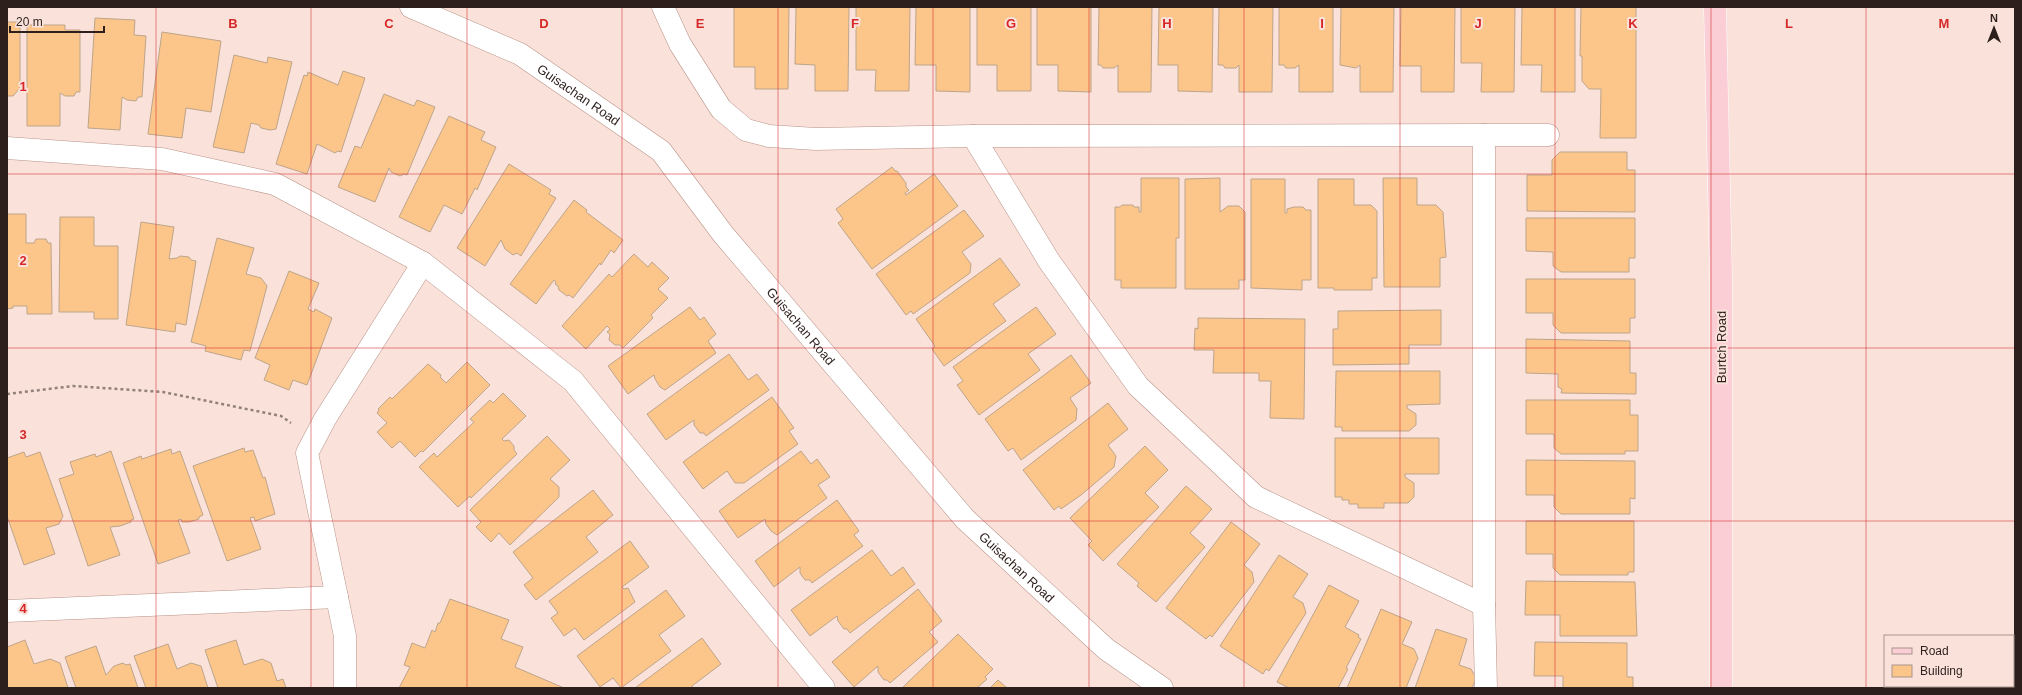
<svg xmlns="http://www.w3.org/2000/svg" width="2022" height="695" viewBox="0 0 2022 695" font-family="Arial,sans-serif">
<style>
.building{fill:#fcc68a;stroke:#bea48a}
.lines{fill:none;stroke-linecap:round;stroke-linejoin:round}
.minor-casing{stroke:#b89388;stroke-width:23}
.major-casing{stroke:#fff;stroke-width:23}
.path{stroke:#94817b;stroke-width:2.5;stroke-dasharray:3 3;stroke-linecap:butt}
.minor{stroke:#fff;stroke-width:22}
.major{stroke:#fbcdd4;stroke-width:22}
.grid{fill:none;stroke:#d62828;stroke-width:1;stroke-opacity:0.55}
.labels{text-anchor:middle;stroke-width:4;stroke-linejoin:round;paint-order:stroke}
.street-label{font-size:13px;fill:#2d1f1b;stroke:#fae2db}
.grid-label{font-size:13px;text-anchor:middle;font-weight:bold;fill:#d62828;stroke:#fae2db;stroke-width:4;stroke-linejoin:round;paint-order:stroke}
</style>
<rect width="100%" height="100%" fill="#fae2db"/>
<path class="building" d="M734 7H789L788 89H755V67H734Z
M796 7H849L848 91H815V65L795 64Z
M856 7H910L909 91H875L876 70H856Z
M916 7H970V92L936 91V65H915Z
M977 7H1031V91H997V65H977Z
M1037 7H1091V92L1058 91V65H1037Z
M1099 7H1152L1151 92H1118V65L1114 68H1103L1101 65H1098Z
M1159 7H1213L1212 92 1178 91V65H1158Z
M1219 7H1273L1272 92H1239V65L1236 68H1225L1223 65H1218Z
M1279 7H1333V92H1299V65L1295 68H1286L1284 65H1279Z
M1341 7H1394L1393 92H1360V65L1356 68 1340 65Z
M1401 7H1455L1454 92H1421V66H1400Z
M1461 7H1515L1514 92H1481L1482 63H1461Z
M1522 7H1575V92H1541L1542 65H1521Z
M1581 7H1636V138H1600L1601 89H1589L1582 81V56H1580Z
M95 18 135 20 134 35 146 36 142 97H138L136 101 127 100 122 97 120 130 88 128Z
M7 22H20V88L13 96H7Z
M27 25H65V30H80V92H76L74 96H65L60 93V126H27Z
M162 32 221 41 211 112 186 108 182 138 148 134Z
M234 55 267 63 268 57 292 62 276 129 270 130 261 128 259 125 251 123 244 153 213 147Z
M343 71 365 78 341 152 338 151 335 153 317 144 307 174 276 164 304 75 307 76 308 72 338 85Z
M384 94 414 106 417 100 435 107 407 175 404 174 400 176 391 172 389 168 375 202 338 187 355 146 361 148Z
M449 116 485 132 481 140 496 147 477 190 475 188 462 214 444 205 430 232 399 217Z
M1560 152H1627V170H1635V212L1527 211V175H1552V160Z
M509 164 551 190 549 194 556 198 521 256 517 253 513 255 505 249 501 240 485 266 457 248Z
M892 167 895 171H897L906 183V187L909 190 905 193 906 195 934 174 958 206 872 269 838 223 843 219 836 209Z
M1141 178H1179V238H1176V288H1121V280H1115V207H1120L1122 205H1133L1134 207H1139V212H1141Z
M1220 178V212L1228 206H1239L1245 212V280H1239V289H1185V179Z
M1383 178H1417V205H1436L1443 212 1446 257 1440 258V287H1384Z
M1251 179H1285V213H1287V209L1294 207H1303L1306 210H1311V280H1302V290L1251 288Z
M1318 179H1354V205H1371L1377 211V278H1372V290H1334V288H1318Z
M574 200 587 210 586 212 623 240 614 253 611 250 601 265 600 263 573 298 569 295 567 296 559 290 558 286 555 284 556 282 554 280 536 304 510 284Z
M964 210 984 236 962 252 971 264 970 273 913 314 911 311 906 315 876 274Z
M7 214H26V243H34L36 239H46L48 243H51L52 314H27V306H13V308L7 309Z
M60 217H94V246H118V319H94V312H59Z
M1526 218H1635V258H1629V272H1561L1553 266V252L1526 251Z
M141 222 174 227 169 259 177 258 180 256 189 257 191 260 196 261 186 325 176 323 175 332 126 325Z
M217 238 254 248 246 274 261 278 267 286 250 351 244 350 241 360 205 351 206 346 191 342Z
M634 254 648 267 652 262 669 278 658 289 668 298 651 315 653 318 623 348 620 345H615L609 340 610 334 607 332 610 329 607 326 586 349 562 326 609 274 612 277Z
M1000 258 1020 285 993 304 1006 321 944 366 932 349 935 346 916 319Z
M289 271 319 283 308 309 314 312 315 309 332 318 307 385 293 380 289 390 264 380 270 365 255 358Z
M1526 279H1635V318H1630V333H1561L1553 325V313H1526Z
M690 307 700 320 704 317 716 334 708 341 716 353 665 390 660 387 655 379 654 375 628 394 608 366Z
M1036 307 1056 334 1028 354 1040 370 979 415 957 385 963 381 953 367Z
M1441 310V345H1409V364L1333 365V329H1338V311Z
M1198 318 1305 319 1304 419 1270 418 1271 381H1259V373H1213L1214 350H1194L1195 328 1198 329Z
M1526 339 1630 341V373H1636V394L1561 393 1562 389 1558 387V374L1526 373Z
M729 354 748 380 757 374 769 390 706 436 704 433H700L694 425V420L666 440 647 414Z
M1071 355 1091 383 1070 398 1077 409 1076 420 1021 460 1013 448 1008 451 985 419Z
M467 362 490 385 423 452 421 451 415 457 400 441 392 448 377 432 387 423 377 413 379 410 378 409 390 397 392 399 428 364 441 375 440 377 446 383Z
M1336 371H1440V404L1407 405V408L1416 414V425L1409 431H1342V427H1335Z
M503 393 526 416 502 439 504 441 509 440 514 446V450L517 454 471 498 470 496 458 507 419 467 434 453 437 457 474 422 470 419 490 400 493 403Z
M772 397 794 428 789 431 798 444 744 483H735L727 471 703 489 683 462Z
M1526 400H1630V415H1638V451H1625V454H1561L1554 448V434H1526Z
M1108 403 1128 429 1108 445 1116 456 1114 467 1081 495 1061 509 1059 506 1054 510 1023 470Z
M547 436 570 460 550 479 559 487V497L510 545 499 533 491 542 476 527 481 522 470 510Z
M1335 438H1439V474H1405V477L1414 483V497L1408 503H1384V508H1358V504H1349V500H1342V497H1335Z
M1145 446 1168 470 1145 493 1159 507 1103 561 1088 545 1092 541 1070 518Z
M244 448 245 452 253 450 263 478 265 477 275 514 255 521 254 517 250 518 261 549 227 561 193 466Z
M171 449 172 454 180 451 203 515 199 517V519L189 522H182L181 519 178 520 190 553 158 564 123 463 141 456 142 459Z
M111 451 134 519 131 520V522L120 526 110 527 120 555 88 566 59 479 74 474 70 462 95 454 96 457Z
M801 451 811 464 817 459 830 477 818 485 827 498 777 535 771 531 766 524 765 519 738 538 719 511Z
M24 452 26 457 40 452 63 516 59 524 46 528 55 554 24 565 7 516V458Z
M1526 460 1635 461V499L1630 498V514H1561L1554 507V495H1526Z
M1186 486 1212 509 1190 533 1205 547 1156 602 1137 586 1139 583 1117 564Z
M593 490 613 515 586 537 598 552 536 600 524 585 533 578 513 552Z
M837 500 859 531 854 535 863 546 812 583 810 580H805L800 573V567L774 587 755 561Z
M1526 521H1634V572H1628V575H1560L1553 568V554H1526Z
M1231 522 1260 544 1244 565 1252 572 1254 582 1212 637 1210 635 1206 639 1166 608Z
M630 541 649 567 622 587 624 589 628 588 635 602 584 640 575 628 564 636 551 618 558 613 549 601Z
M872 550 891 576 903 567 915 584 850 633 847 629H844L838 621 837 616 810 636 791 610Z
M1279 555 1308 574 1293 597 1303 603 1306 613 1269 671 1266 669 1263 674 1220 646Z
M1526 581 1635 582 1637 636H1560V615H1525Z
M1329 585 1359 601 1345 627 1359 635 1358 637 1361 639 1346 668 1348 669 1338 688H1289L1277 682Z
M918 589 942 621 929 632 938 642 890 683 887 680H884L878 672V666L854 687 832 662Z
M666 590 685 616 659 635 671 651 621 688 613 678 600 687 577 656Z
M450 599 509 620 501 639 523 647 515 667 564 688H399L410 667 404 665 412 643 425 648 432 630 435 632 438 623H440Z
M1381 609 1412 622 1402 644 1414 649 1418 658 1406 688H1347Z
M1436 629 1467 639 1459 665 1471 669 1476 678 1472 688H1415Z
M958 634 993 669 985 677 987 679 977 688H902Z
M702 638 721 664 692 686 693 688H635Z
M25 640 34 664 50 659 60 663 68 688H7V647Z
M236 640 244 665 262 659 271 663 277 681 283 679 286 688H218L205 650Z
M1535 642 1627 643V677H1633V688H1563V676H1534Z
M168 644 177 669 191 663 201 666 208 688H146L134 656Z
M96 646 106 675 114 666 123 663 126 665 130 664 138 688H76L65 657Z
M998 680 1007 688H990Z"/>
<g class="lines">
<g class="minor-casing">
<g id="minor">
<path id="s1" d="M411 7 520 54 661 151 723 234 965 519 1106 649 1162 688"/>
<path d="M663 7 680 44 721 109 746 130 769 136 816 139 973 136 1484 135V605L1486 688"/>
<path d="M1484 135H1548"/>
<path d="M973 136 1049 261 1138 386 1256 497 1484 605"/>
<path d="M7 148 162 159 275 184 423 263 573 381 824 688"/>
<path d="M7 611 337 597"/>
<path d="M345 688V636L307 453 325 419 423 263"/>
</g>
</g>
<g class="major-casing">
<path id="major" d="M1715 7 1721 277V688"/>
</g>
<path class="path" d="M7 394 73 386 163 392 281 416 291 423"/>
<use href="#minor" class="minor"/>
<use href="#major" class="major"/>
</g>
<path class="grid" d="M156 7V688M311 7V688M467 7V688M622 7V688M778 7V688M933 7V688M1089 7V688M1244 7V688M1400 7V688M1555 7V688M1711 7V688M1866 7V688M7 174H2015M7 348H2015M7 521H2015"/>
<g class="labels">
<g class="street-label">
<text dy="5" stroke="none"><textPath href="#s1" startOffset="190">Guisachan Road</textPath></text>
<text dy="5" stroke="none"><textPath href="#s1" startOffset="514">Guisachan Road</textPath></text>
<text transform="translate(1721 347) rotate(-90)" y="5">Burtch Road</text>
<text dy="5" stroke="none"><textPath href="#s1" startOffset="838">Guisachan Road</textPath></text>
</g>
</g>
<g class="grid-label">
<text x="233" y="28">B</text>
<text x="389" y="28">C</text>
<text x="544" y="28">D</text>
<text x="700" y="28">E</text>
<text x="855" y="28">F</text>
<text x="1011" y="28">G</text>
<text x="1167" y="28">H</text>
<text x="1322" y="28">I</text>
<text x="1478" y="28">J</text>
<text x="1633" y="28">K</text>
<text x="1789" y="28">L</text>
<text x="1944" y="28">M</text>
<text x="23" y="91">1</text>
<text x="23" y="265">2</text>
<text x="23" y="439">3</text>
<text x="23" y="613">4</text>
</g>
<rect width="2022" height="695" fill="none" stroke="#2d1f1b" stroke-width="16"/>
<rect x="1884" y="635" width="130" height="52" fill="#fae2db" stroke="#a8948e"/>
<rect x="1892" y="648" width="20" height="6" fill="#fbcdd4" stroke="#a8948e"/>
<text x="1920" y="655" font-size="12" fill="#2d1f1b">Road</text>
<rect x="1892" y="665" width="20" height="12" fill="#fcc68a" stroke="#a8948e"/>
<text x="1920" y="675" font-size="12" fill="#2d1f1b">Building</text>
<g transform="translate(1994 28)" stroke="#fae2db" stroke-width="3" paint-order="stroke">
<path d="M0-3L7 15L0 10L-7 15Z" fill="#2d1f1b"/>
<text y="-6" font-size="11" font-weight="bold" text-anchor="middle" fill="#2d1f1b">N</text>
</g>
<path d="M10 26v6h94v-6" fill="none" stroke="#2d1f1b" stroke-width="2"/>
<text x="16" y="26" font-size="12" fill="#2d1f1b" stroke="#fae2db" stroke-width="3" paint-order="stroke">20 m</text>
</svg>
